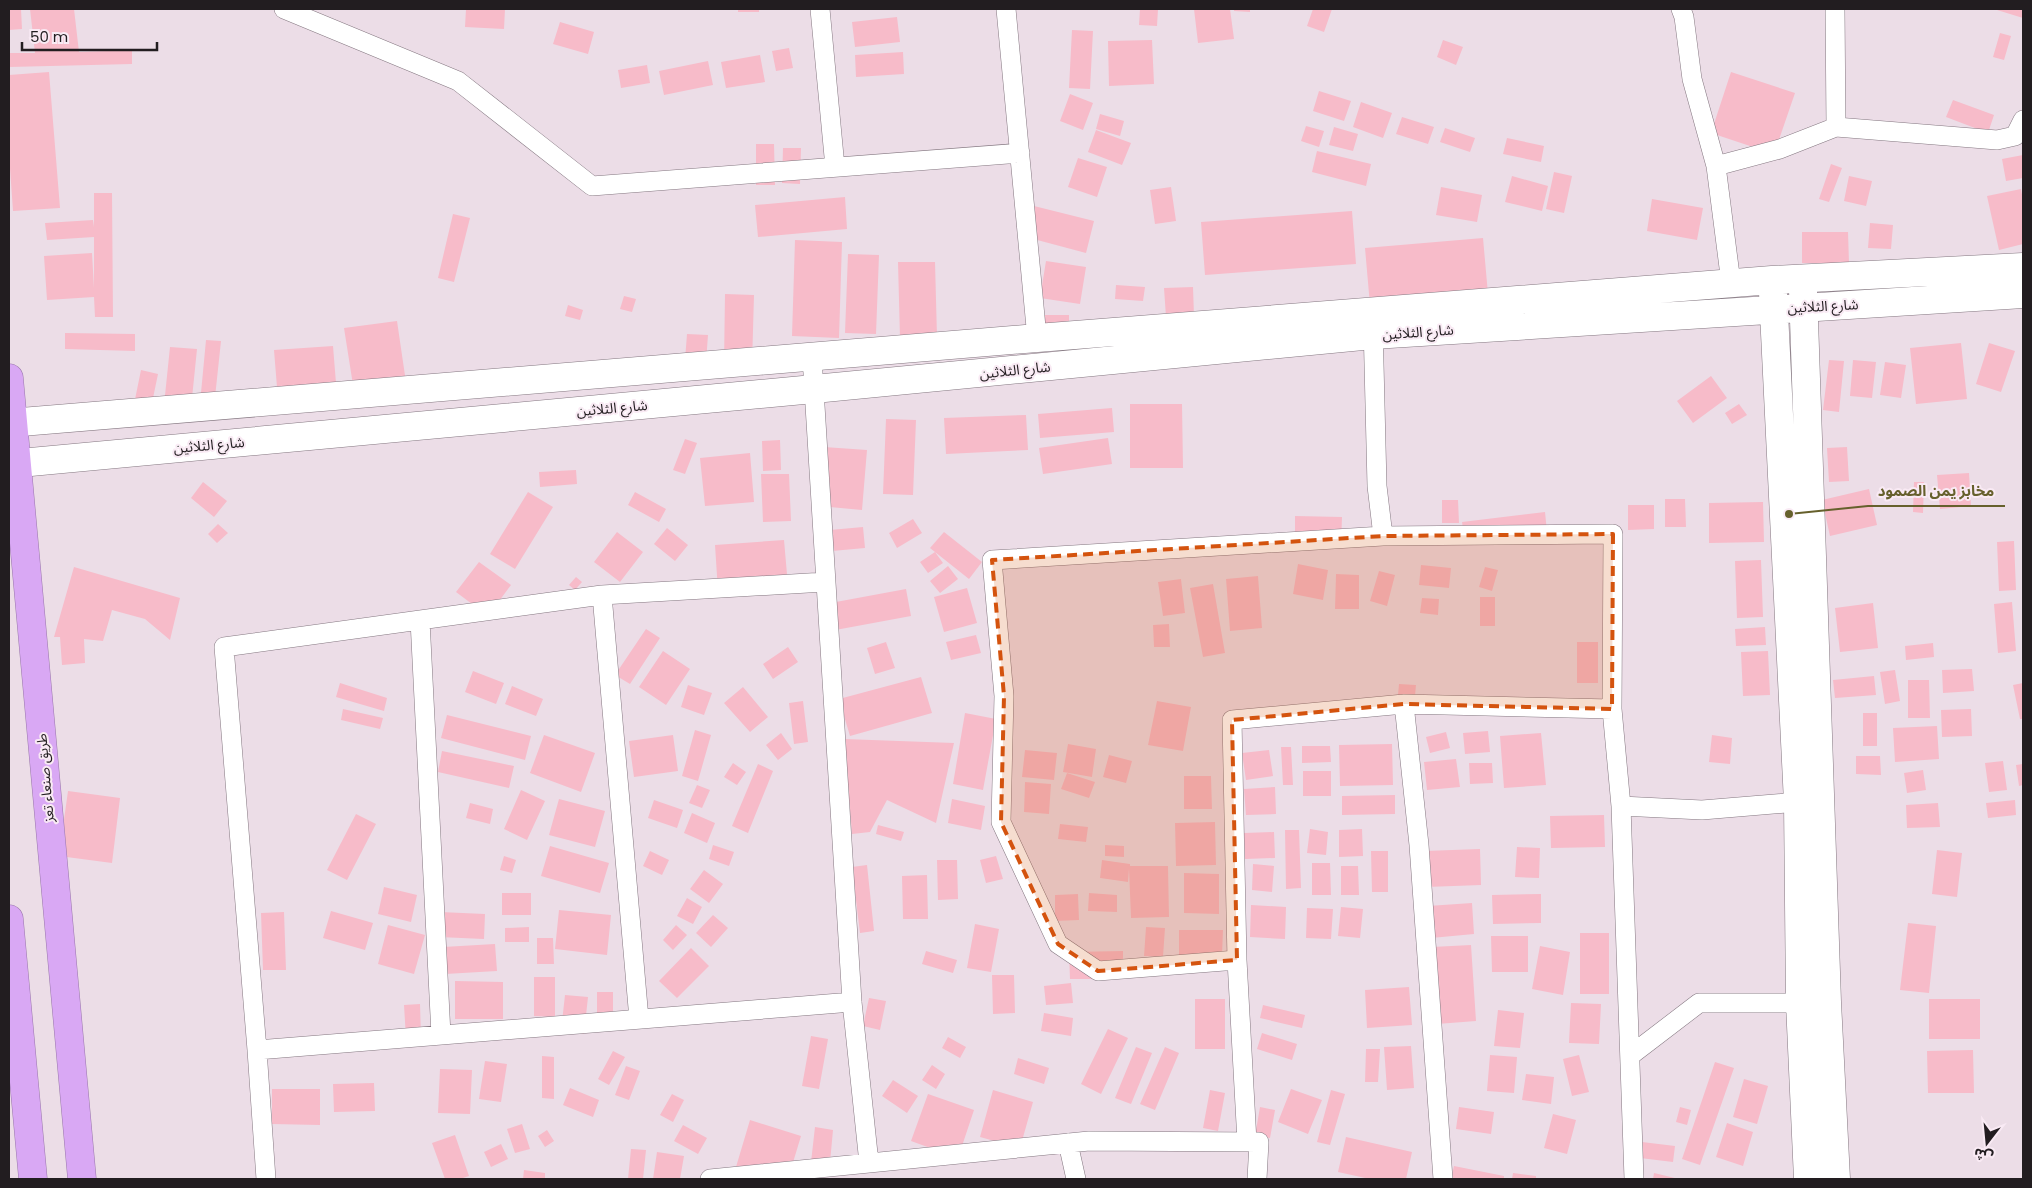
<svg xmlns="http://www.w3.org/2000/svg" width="2032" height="1188" viewBox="0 0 2032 1188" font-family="Poppins,'Noto Sans Arabic',sans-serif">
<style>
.building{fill:#f7bbc9}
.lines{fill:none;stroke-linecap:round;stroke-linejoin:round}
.street-casing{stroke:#847780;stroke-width:20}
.secondary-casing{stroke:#847780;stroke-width:29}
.highway-casing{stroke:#97a;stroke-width:29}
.street{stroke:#fff;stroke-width:19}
.secondary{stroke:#fff;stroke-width:28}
.highway{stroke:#d9a8f4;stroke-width:28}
.marked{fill:#d4530e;fill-opacity:0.2;stroke:#d4530e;stroke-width:4;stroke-dasharray:10 6;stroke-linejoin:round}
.labels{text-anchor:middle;stroke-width:4;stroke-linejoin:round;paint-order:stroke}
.street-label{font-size:14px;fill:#221d20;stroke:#f9eaf4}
.leader{fill:none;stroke:#66602c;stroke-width:2}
.callout-dot{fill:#66602c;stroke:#f9eaf4;stroke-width:2}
.callout-label{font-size:15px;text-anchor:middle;font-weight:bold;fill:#66602c;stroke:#f9eaf4;stroke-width:4;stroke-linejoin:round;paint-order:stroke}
</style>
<rect width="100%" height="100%" fill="#ecdde7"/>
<path class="building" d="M9 9H21L22 29 9 30Z
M30 9H74L79 52 132 50V64L9 67V53H35Z
M466 9H505L504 29 465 27Z
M738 9H759V12H738Z
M1140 9H1158L1157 26 1139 25Z
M1194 9H1230L1234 39 1198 43Z
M1234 9H1250V12L1234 11Z
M1313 9H1332L1324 32 1307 26Z
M1998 9H2023V18L1997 10Z
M897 17 900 42 855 47 852 22Z
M560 22 594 32 588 54 553 44Z
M1072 30 1093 31 1090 89 1069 88Z
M2000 33 2011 36 2004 60 1993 57Z
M1152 40 1154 84 1109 86 1108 41Z
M1443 40 1463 47 1456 65 1437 57Z
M789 48 793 68 776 71 772 51Z
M903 52 904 74 856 77 855 55Z
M760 55 765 82 726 88 721 62Z
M708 61 713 85 664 95 659 71Z
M647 65 650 83 621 88 618 70Z
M49 72 60 208 13 211 9 154V75Z
M1731 72 1795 93 1774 154 1711 133Z
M1319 91 1351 101 1344 121 1313 111Z
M1070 94 1093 103 1083 130 1060 121Z
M1953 100 1994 115 1988 133 1946 117Z
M1361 102 1392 113 1383 138 1353 127Z
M1100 114 1124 121 1120 136 1096 129Z
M1402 117 1434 127 1428 144 1396 134Z
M1306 126 1324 131 1319 147 1301 141Z
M1334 127 1358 134 1353 151 1329 145Z
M1445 128 1475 138 1470 152 1440 142Z
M1096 130 1131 143 1122 165 1088 152Z
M1507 138 1544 146 1541 162 1503 154Z
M756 144H774L775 185H756Z
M783 148H801L800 184 782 183Z
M1317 151 1371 164 1366 186 1312 172Z
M2023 155V178L2006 181 2002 159Z
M1078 158 1107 167 1097 197 1068 187Z
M1831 164 1842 168 1829 202 1819 199Z
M1554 172 1572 176 1564 213 1546 209Z
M1512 176 1548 186 1542 211 1505 202Z
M1849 176 1872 181 1866 206 1844 201Z
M1171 187 1176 221 1155 224 1150 190Z
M1441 187 1482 195 1477 222 1436 215Z
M2021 189 2023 200V244L1999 250 1987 196Z
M94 193H112L113 317H95L94 297 47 300 44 256 92 253 94 288V237L47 240 45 223 93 220 94 227Z
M845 197 847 229 758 237 755 205Z
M1652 199 1703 208 1697 240 1647 231Z
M1034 206 1094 221 1086 253 1026 237Z
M1352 211 1356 264 1205 275 1201 222Z
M453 214 470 218 454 282 438 278Z
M1870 223 1893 225 1891 249 1868 248Z
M1802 232H1848L1849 263H1802Z
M1483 238 1488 294 1370 305 1365 248Z
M795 240 842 242 839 338 792 336Z
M848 254 879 255 876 334 845 333Z
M1046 261 1086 267 1080 304 1040 298Z
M898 262H935L937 337 900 338Z
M1116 285 1145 287 1143 301 1115 299Z
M1193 287 1194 316 1166 317 1164 288Z
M725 294 754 295 752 365 724 364Z
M624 296 636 299 632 312 620 309Z
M568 305 583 310 580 320 565 316Z
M1042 315H1069V332L1042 333Z
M397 321 408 396 356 404 344 328Z
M65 333 135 334V351L65 349Z
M687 334 708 335 706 362 685 360Z
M206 340 221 341 213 416 199 414Z
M1961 343 1967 399 1916 404 1910 348Z
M1989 343 2015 351 2001 392 1976 384Z
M333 346 338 408 279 412 274 350Z
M170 347 197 349 191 408 164 405Z
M1829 360 1844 361 1839 412 1823 410Z
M1853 360 1876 362 1872 398 1850 396Z
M1885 362 1906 365 1901 398 1880 395Z
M141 370 158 374 148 422 131 419Z
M1711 376 1727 398 1693 423 1677 401Z
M1130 404H1182L1183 468H1130Z
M1739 404 1747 415 1732 424 1725 413Z
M1112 408 1114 432 1040 438 1038 414Z
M1026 415 1028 450 946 454 944 418Z
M886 419 916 420 913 495 883 494Z
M1108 438 1112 464 1043 474 1039 448Z
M685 439 697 443 685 474 673 470Z
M780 440 781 470 763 471 762 441Z
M824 447 867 450 862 510 819 506Z
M1847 447 1849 481 1829 482 1827 448Z
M750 453 754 502 705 506 700 458Z
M576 470 577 484 540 487 539 472Z
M1969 473 1971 506 1940 509 1937 475Z
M761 474H789L791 521 763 522Z
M203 482 227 501 214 517 191 498Z
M1914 482H1924L1923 513 1913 512Z
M1869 489 1877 525 1830 536 1822 500Z
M528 492 553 507 515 569 490 554Z
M635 492 666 509 659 522 628 505Z
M1665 499H1685L1686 527H1665Z
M1442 500H1458L1459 523H1442Z
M1763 502 1764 542 1709 543V503Z
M1628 505H1654V529L1628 530Z
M1545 512 1547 532 1465 542 1462 522Z
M1295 516 1342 517 1341 545H1295Z
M913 519 922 533 897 548 889 533Z
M218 524 228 533 217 543 208 534Z
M863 527 865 548 821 552 819 531Z
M667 528 688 545 675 561 654 544Z
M617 532 643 552 620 582 594 562Z
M944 532 982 562 969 579 935 552 943 563 928 573 920 562 935 552 930 548Z
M784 540 788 586 718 591 715 545Z
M2014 541 2016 590 1999 591 1997 542Z
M1761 560 1763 617 1737 618 1735 561Z
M479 562 511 585 488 616 456 592Z
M1298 564 1328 570 1323 600 1293 594Z
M1421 565 1451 568 1449 588 1419 585Z
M948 566 958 579 940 593 930 581Z
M74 567 180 598 170 640 145 619 112 610 103 641 84 639 85 663 62 665 60 637H54Z
M1485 567 1498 570 1492 591 1479 587Z
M1379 571 1395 575 1387 606 1370 601Z
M1336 574 1359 575V609H1335Z
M1258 576 1262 628 1230 631 1226 579Z
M576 577 582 582 575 590 569 585Z
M1181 579 1185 613 1163 616 1158 582Z
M1213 584 1225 653 1203 657 1190 588Z
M967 588 977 623 944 632 934 597Z
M906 589 911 616 830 631 825 604Z
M1480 597H1495V626H1480Z
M1422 598 1439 599 1438 615 1420 613Z
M2012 602 2016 651 1998 653 1994 604Z
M1873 603 1878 648 1840 652 1835 608Z
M1169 624 1170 647H1154L1153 625Z
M1765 627 1766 645 1736 646 1735 629Z
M646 629 660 638 630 684 615 675Z
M976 635 981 653 951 660 946 642Z
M886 642 895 668 875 674 867 648Z
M1577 642H1598V683H1577Z
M1933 643 1934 657 1906 660 1905 646Z
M788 647 798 662 773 679 763 664Z
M663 651 690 669 666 705 639 687Z
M1768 651 1770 695 1743 696 1741 652Z
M1972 669 1974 691 1943 693 1942 670Z
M1895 670 1900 701 1885 704 1880 672Z
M473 671 504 683 496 704 465 692Z
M1874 676 1876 695 1835 698 1833 680Z
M921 677 932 713 850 736 839 699Z
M1908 680H1929L1930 718H1908Z
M340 683 387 698 384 711 336 697Z
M2023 683V719H2020L2013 685Z
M1399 684 1416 685 1415 696 1398 695Z
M688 685 712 693 704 715 681 707Z
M512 686 543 699 536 716 505 704Z
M743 687 768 717 750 732 724 703Z
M803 701 808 742 794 744 789 703Z
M1157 701 1191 707 1183 751 1148 745Z
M343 709 383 718 380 729 341 720Z
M1971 709 1972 736 1942 737 1941 710Z
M965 713 996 719 983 790 953 784Z
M1863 713H1877V746H1863Z
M447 715 531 736 525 760 441 738Z
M1937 726 1939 759 1895 762 1893 728Z
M695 730 711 735 698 781 682 776Z
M1488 731 1490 752 1465 754 1463 733Z
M1446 732 1450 748 1430 753 1426 737Z
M781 733 792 749 778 760 766 745Z
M1541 733 1546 785 1504 788 1500 736Z
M544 735 595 753 581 792 530 773Z
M673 735 678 771 634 777 629 741Z
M1712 735 1732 738 1730 764 1709 762Z
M844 739 954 743 936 823 887 800 870 832 852 834Z
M1068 744 1096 749 1092 777 1063 772Z
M1392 744 1393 785 1340 786 1339 745Z
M1302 746H1330L1331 762 1302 763Z
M1281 747H1291L1293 785H1283Z
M1025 750 1057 753 1054 780 1022 777Z
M1269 750 1273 776 1246 780 1242 753Z
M442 751 514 766 509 788 438 772Z
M1109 755 1132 761 1126 783 1103 777Z
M1856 756H1880L1881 775 1856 774Z
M1456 759 1460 787 1427 790 1424 762Z
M2003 761 2007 790 1989 792 1985 763Z
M733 763 746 772 737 785 724 777Z
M1469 763H1492L1493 783 1470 784Z
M758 764 773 771 748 833 732 826Z
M2023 764V785L2019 786 2016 765Z
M1923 770 1926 790 1907 793 1904 773Z
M1303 771H1331V796H1303Z
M1067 773 1095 782 1089 798 1061 789Z
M1184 776H1211L1212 809H1184Z
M1025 782 1051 784 1049 814 1024 812Z
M697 785 710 790 702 808 689 803Z
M1275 787 1276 814 1246 815 1244 789Z
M521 790 545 801 527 840 504 829Z
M68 791 120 798 112 863 59 856Z
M1395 795V814L1342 815V796Z
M559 799 605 811 595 847 549 835Z
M952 799 985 806 981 830 948 823Z
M654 800 683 810 677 828 648 818Z
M2015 800 2016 815 1988 818 1986 803Z
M470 803 493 809 490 824 466 818Z
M1938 803 1940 827 1907 828 1906 805Z
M692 813 715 823 707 843 684 833Z
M356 814 376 824 347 880 327 870Z
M1604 815 1605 847 1551 848 1550 816Z
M1215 822 1216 865 1176 866 1175 823Z
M1060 824 1088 827 1086 842 1058 839Z
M878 825 904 832 901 841 876 834Z
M1310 829 1328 832 1326 855 1307 853Z
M1362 829 1363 856 1339 857V830Z
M1285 830H1299L1301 888 1286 889Z
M1274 832 1275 858 1245 859 1244 833Z
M713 845 734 852 729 866 709 859Z
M1105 845 1124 846V857L1105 856Z
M550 846 609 863 600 893 541 876Z
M1517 847 1540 848 1539 878 1515 877Z
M1480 849 1481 885 1426 887 1425 851Z
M1937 850 1962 853 1957 897 1932 894Z
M650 851 669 860 662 875 643 866Z
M1371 851H1388V892H1372Z
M504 856 516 860 512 873 500 870Z
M996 856 1003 879 986 883 980 860Z
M937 860H957L958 899 938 900Z
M1102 860 1130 864V866H1168L1169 917 1131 918 1129 869 1128 882 1100 878Z
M1312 863H1330L1331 895H1312Z
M1253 864 1274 866 1272 892 1252 890Z
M867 865 874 931 860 933 852 867Z
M1341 866H1358L1359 895H1341Z
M704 870 723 884 709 903 690 889Z
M1184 873 1219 874V914L1184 913Z
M927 875 928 919H903L902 876Z
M384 887 417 895 411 922 378 914Z
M502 893H531V915H502Z
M1089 893 1117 895V912L1088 911Z
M1078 894 1079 920 1055 921V895Z
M1541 894V923L1493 924 1492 895Z
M687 898 702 907 693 924 677 916Z
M1472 903 1474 934 1431 938 1428 906Z
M1251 905 1286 907 1285 939 1250 937Z
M1341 907 1363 909 1360 938 1338 936Z
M1307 908 1333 909 1331 939 1306 938Z
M559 910 611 915 607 955 555 949Z
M331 911 373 923 365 950 323 938Z
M284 912 286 970H263L261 913Z
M440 912 485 914 484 939 439 937Z
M713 915 728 928 711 947 696 933Z
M1908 923 1936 926 1929 993 1900 990Z
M975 924 999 929 991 972 967 968Z
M388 925 425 935 414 974 378 964Z
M676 925 687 935 673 950 663 940Z
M529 927V942H505V928Z
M1146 927 1165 928 1163 957 1144 956Z
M1179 930H1223L1222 956H1179Z
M1580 933H1609V994H1580Z
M1491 936H1528V972H1492Z
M537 938H553L554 964H537Z
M495 944 497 971 445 974 443 947Z
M1471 945 1476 1021 1437 1024 1432 947Z
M1540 946 1570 952 1563 995 1532 989Z
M691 948 709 966 677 998 659 981Z
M926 951 957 960 953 973 922 964Z
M1123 951V979H1070L1069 952Z
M992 975H1014L1015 1013 993 1014Z
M534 977H555V1017L534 1016Z
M455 981 503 982V1019H455Z
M1071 983 1073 1003 1046 1005 1044 986Z
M1409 987 1412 1025 1367 1028 1365 990Z
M597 992H613V1016H597Z
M565 995 588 997 584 1034 561 1031Z
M869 998 886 1001 880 1030 863 1026Z
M1195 999H1225V1049H1195Z
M1929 999H1980V1039H1929Z
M1571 1003 1601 1004 1599 1044 1569 1043Z
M420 1004 421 1038H406L404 1005Z
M1263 1005 1305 1015 1302 1028 1260 1018Z
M1498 1010 1524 1013 1520 1048 1494 1046Z
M1044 1013 1073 1018 1071 1036 1041 1031Z
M1108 1029 1128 1038 1101 1094 1081 1084Z
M1262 1033 1297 1044 1292 1060 1257 1049Z
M811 1036 828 1039 819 1089 802 1086Z
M948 1037 966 1047 960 1058 942 1048Z
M1411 1046 1414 1088 1387 1090 1384 1047Z
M1136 1047 1152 1053 1131 1104 1115 1098Z
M1165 1047 1179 1053 1155 1110 1140 1104Z
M1366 1049H1380L1378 1082H1365Z
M1973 1050 1974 1093H1928L1927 1051Z
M613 1051 625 1057 609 1085 598 1079Z
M1490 1055 1517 1057 1514 1093 1487 1091Z
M1579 1055 1589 1092 1572 1096 1563 1059Z
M542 1056 554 1057V1099L542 1098Z
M1018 1058 1049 1068 1044 1084 1014 1074Z
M485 1061 507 1064 501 1102 479 1099Z
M1715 1062 1734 1068 1700 1165 1682 1159Z
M932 1065 945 1074 936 1089 922 1080Z
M626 1066 640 1071 629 1100 615 1095Z
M440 1069 472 1070 470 1114 438 1113Z
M1526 1074 1554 1077 1551 1104 1522 1100Z
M1744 1079 1768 1086 1757 1124 1733 1117Z
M893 1080 918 1096 907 1113 882 1096Z
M374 1083 375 1111 334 1112 333 1084Z
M570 1088 599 1100 593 1117 563 1105Z
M272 1089H320V1125L272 1124Z
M1291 1089 1322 1100 1308 1134 1278 1122Z
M993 1090 1033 1102 1020 1148 980 1137Z
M1210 1090 1225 1093 1218 1131 1203 1128Z
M1331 1090 1345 1094 1330 1145 1317 1142Z
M672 1094 684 1100 673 1122 660 1115Z
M928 1094 974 1110 958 1158 911 1141Z
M1260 1107 1275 1110 1270 1138 1255 1136Z
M1459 1107 1494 1112 1491 1134 1456 1129Z
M1680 1107 1691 1110 1687 1125 1676 1122Z
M1553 1114 1576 1120 1567 1154 1544 1148Z
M750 1120 801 1136 788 1179 736 1167Z
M1727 1123 1753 1132 1743 1166 1716 1157Z
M522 1124 530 1149 515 1153 507 1129Z
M683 1125 707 1138 698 1154 674 1141Z
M815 1127 833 1130 829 1173 810 1171Z
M547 1130 554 1141 545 1147 538 1136Z
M455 1135 469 1176 460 1179H445L432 1143Z
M1346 1137 1412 1152 1406 1179H1370L1338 1172Z
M1642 1142 1675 1146 1673 1162 1640 1158Z
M501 1144 508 1159 491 1167 484 1152Z
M631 1149 646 1150 643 1179H628Z
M657 1152 684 1156 680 1179H653Z
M1454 1166 1504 1176V1179H1451Z
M524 1170 545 1173V1179H523Z
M1513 1173 1536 1176V1179H1512Z
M1654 1173 1679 1179H1653Z"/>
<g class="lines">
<g class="street-casing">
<path id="street" d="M284 9 458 81 592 186 1020 153
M820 9 835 167
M1006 9 1037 338
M1681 9 1684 17 1692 79 1716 166 1731 283
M1836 127 1997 140 2015 136 2023 120
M1716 166 1780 149 1836 127 1835 9
M1373 323 1377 486 1383 536
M812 357 852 1002 869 1163
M602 595 639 1019
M420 620 441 1035
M1621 806 1702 810 1798 802
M1237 960 1232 720 1404 704
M257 1050 224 647 602 595 825 582
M1631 1055 1699 1003H1800
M1247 1142 1237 960 1098 971 1058 944 1001 822 1004 696 992 560 1383 536 1613 534 1612 709 1621 806 1634 1179
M1068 1143 1076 1179
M266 1179 257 1050 852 1002
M710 1179 1089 1141 1259 1142 1257 1179
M1443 1179 1419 845 1404 704 1612 709"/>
</g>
<g class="secondary-casing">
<path id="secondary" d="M1803 290 1827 1002 1836 1179
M1773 292 1798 802 1800 1003 1808 1179
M9 423 1037 338 1772 280 2023 267
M9 464 814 389 1373 335 2023 294"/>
</g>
<g class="highway-casing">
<path id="highway" d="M9 378 82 1179
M9 919 33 1179"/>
</g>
<use href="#street" class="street"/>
<use href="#secondary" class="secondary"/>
<use href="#highway" class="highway"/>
</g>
<path class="marked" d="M1613 534 1612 709 1404 704 1232 720 1237 960 1098 971 1058 944 1001 822 1004 696 992 560 1383 536Z"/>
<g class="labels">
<g class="street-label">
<text transform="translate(1823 306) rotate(-3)" y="5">شارع الثلاثين</text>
<text transform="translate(1418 332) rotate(-4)" y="5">شارع الثلاثين</text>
<text transform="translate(1015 370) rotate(-6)" y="5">شارع الثلاثين</text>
<text transform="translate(612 408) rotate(-5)" y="5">شارع الثلاثين</text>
<text transform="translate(209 445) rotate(-5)" y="5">شارع الثلاثين</text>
<text transform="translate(45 778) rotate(-95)" y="5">طريق صنعاء تعز</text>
</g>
</g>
<path class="leader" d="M1789 514L1868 506H2005"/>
<circle class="callout-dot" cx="1789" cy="514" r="5"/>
<g class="callout-label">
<text x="1936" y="496">مخابز يمن الصمود</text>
</g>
<rect width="2032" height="1188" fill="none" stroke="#221d20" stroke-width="20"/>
<g transform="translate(1987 1143) rotate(196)" stroke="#f9eaf4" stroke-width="4" paint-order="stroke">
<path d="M0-4L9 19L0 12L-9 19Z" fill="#221d20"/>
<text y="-8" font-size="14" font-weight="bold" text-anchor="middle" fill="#221d20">ش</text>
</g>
<path d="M22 42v8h135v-8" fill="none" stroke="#221d20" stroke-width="2.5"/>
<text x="30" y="42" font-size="15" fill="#221d20" stroke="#f9eaf4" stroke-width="4" paint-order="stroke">50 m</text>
</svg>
